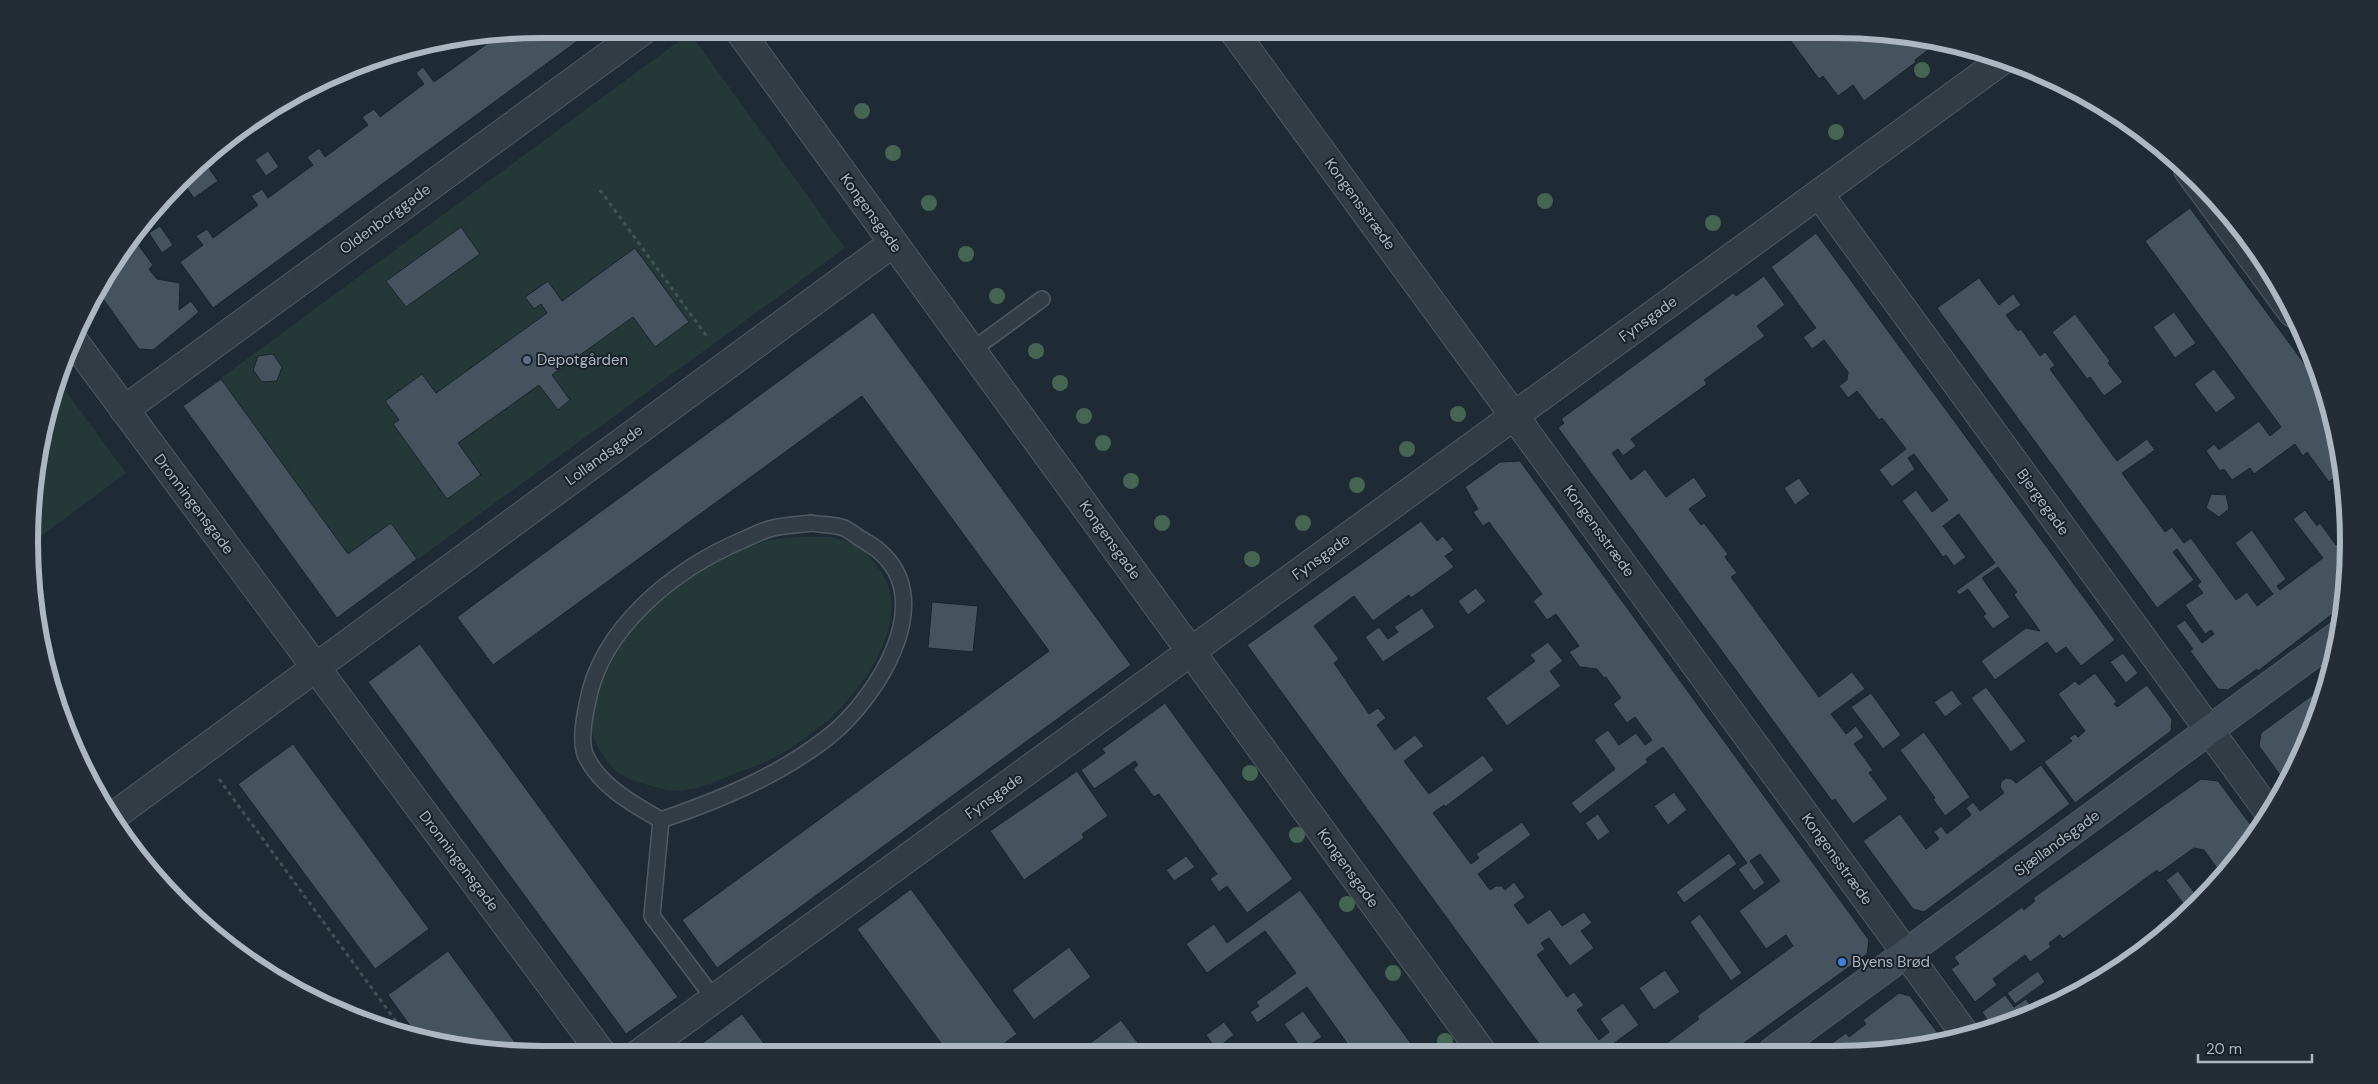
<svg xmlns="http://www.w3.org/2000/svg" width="2378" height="1084" viewBox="0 0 2378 1084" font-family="'DM Sans',sans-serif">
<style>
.green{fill:#243937}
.building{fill:#45535e;stroke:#1a232b}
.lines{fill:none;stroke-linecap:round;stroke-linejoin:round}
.lane-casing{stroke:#505a63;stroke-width:18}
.street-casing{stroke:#505a63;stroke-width:30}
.secondary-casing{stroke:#505a63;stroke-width:30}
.path{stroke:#405454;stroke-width:3;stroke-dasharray:4 4;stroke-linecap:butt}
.lane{stroke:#323c45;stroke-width:15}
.street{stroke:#323c45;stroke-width:28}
.secondary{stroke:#404c58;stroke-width:28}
.tree{fill:#456451}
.service-dot{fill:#5c6f8a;stroke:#182129;stroke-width:2}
.shop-dot{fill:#3f7fe0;stroke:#182129;stroke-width:2}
.labels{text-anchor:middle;stroke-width:4;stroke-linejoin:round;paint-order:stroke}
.street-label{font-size:15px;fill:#acb7c2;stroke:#182129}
.poi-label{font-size:15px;fill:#acb7c2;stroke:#182129;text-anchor:start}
.rim{fill:none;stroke:#acb7c2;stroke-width:6}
</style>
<rect width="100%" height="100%" fill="#1f2b34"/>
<path class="green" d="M690 33 845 248 337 618 183 406Z
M56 378 126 473 29 545 39 442Z
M832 537C839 540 849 541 856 545 865 549 871 559 877 566 918 615 863 691 823 724 809 735 793 748 777 756 764 764 748 768 734 774 710 784 685 796 659 788 645 784 628 781 616 771 608 765 593 741 592 731 587 700 618 646 638 623 656 602 682 584 705 569 727 555 758 541 784 538 800 536 816 537 832 537Z"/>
<path class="building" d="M542 29H590L581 35 583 37 213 308 180 262 203 245 196 236 207 229 213 238 258 205 251 196 262 189 268 198 313 165 307 157 319 148 325 157 368 125 362 117 374 109 380 117 424 84 416 73 423 67 434 82 502 33Z
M1782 29H1836L1941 40 1915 60 1916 62 1864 101 1853 85 1838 96 1823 76 1819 79Z
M240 130 242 132 224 146 222 143Z
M268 151 279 167 266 176 255 160Z
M204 161 218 181 194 198 181 180Z
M2190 208 2323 389 2339 442 2344 491 2334 478 2329 482 2307 452 2303 456 2295 444 2254 474 2250 468 2232 480 2224 469 2220 471 2206 451 2214 444 2219 450 2259 421 2270 436 2281 427 2145 241Z
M160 226 173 245 162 253 149 233Z
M461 227 480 254 406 307 386 281Z
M1816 233 2115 640 2081 666 2066 647 2056 654 2047 642 1995 680 1981 661 2026 628 2040 631 2014 595 2017 592 1998 567 1982 578 2010 617 1993 629 1983 616 1986 614 1968 589 1959 595 1956 591 1995 563 1959 514 1943 526 1966 557 1954 566 1946 555 1943 557 1902 501 1916 490 1932 512 1948 500 1914 454 1908 458 1915 469 1892 487 1879 470 1906 449 1882 418 1879 420 1857 391 1848 398 1839 386 1847 380 1848 372 1824 340 1812 349 1803 337 1816 328 1771 267Z
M131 235 153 265 149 269 157 279 180 283 179 310 191 301 199 312 153 350 139 349 96 289Z
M635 248 689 322 655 347 633 317 552 375 570 400 558 410 539 385 458 443 481 475 447 499 393 424 399 420 385 401 422 374 436 393 547 313 541 304 534 309 525 297 548 281 562 301Z
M1764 276 1785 305 1757 326 1765 336 1704 380 1707 384 1631 439 1636 446 1623 456 1618 449 1612 453 1631 480 1645 469 1666 497 1694 477 1707 496 1689 509 1701 525 1704 523 1728 554 1725 557 1737 573 1731 577 1819 697 1852 672 1865 689 1831 714 1846 734 1856 726 1864 737 1854 744 1873 770 1869 773 1888 799 1853 824 1835 799 1832 801 1558 428 1564 423 1561 419 1733 293 1736 296Z
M1979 278 1999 305 2013 294 2021 305 2006 315 2018 331 2021 329 2040 356 2045 352 2055 365 2050 369 2117 461 2147 439 2155 450 2122 473 2165 532 2172 527 2184 543 2191 538 2236 600 2247 592 2257 606 2273 594 2235 543 2252 530 2286 579 2277 586 2280 590 2323 558 2293 519 2305 510 2317 526 2320 523 2336 545 2349 535 2343 606 2258 671 2257 669 2228 690 2218 689 2190 651 2193 649 2176 626 2185 620 2202 643 2214 634 2211 630 2205 634 2185 605 2203 593 2197 585 2201 582 2177 549 2173 552 2194 580 2157 608 1937 308Z
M873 312 1131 665 717 968 682 920 1049 651 862 396 493 665 457 617Z
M2174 312 2196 343 2175 358 2153 327Z
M2075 314 2110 361 2108 363 2123 382 2104 396 2090 377 2087 379 2052 332Z
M273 354 282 367 277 381 262 382 253 370 258 356Z
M2214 369 2236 398 2216 413 2194 384Z
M221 379 348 554 391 523 417 559 337 618 183 406Z
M1520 461 1869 940 1867 954 1733 1051 1655 1052 1699 1019 1697 1016 1793 946 1786 935 1766 949 1739 911 1780 881 1760 854 1750 861 1765 883 1754 891 1738 869 1747 863 1663 747 1646 759 1648 762 1580 814 1571 803 1615 769 1594 740 1608 730 1619 745 1636 733 1645 745 1652 740 1635 717 1627 723 1613 704 1621 698 1606 677 1604 678 1597 669 1580 667 1569 652 1579 646 1556 614 1547 620 1533 601 1542 594 1489 522 1483 526 1473 512 1478 509 1465 487 1500 462Z
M1799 478 1810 494 1795 505 1784 488Z
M2211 494 2226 495 2229 509 2219 517 2206 508Z
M1421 521 1437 541 1443 536 1454 550 1445 556 1454 567 1411 598 1409 595 1373 621 1354 596 1314 626 1339 659 1334 663 1369 714 1378 708 1386 718 1377 725 1395 750 1415 735 1424 746 1404 761 1429 794 1483 755 1494 770 1445 807 1444 805 1433 813 1471 864 1479 858 1476 854 1522 822 1531 835 1478 874 1490 890 1496 886H1502L1505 890 1514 882 1525 897 1514 905 1528 924 1550 909 1562 926 1584 912 1592 923 1581 931 1594 948 1570 966 1549 938 1541 943 1545 949 1537 955 1567 997 1574 992 1584 1005 1577 1010 1599 1040 1609 1032 1600 1019 1623 1003 1639 1025 1606 1049 1608 1052H1545L1247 645Z
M1476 588 1486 601 1468 615 1458 601Z
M932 602 978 606 973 652 928 648Z
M1422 608 1435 627 1383 662 1365 637 1379 627 1388 639 1398 632 1394 627Z
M1548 642 1563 661 1550 671 1561 686 1507 726 1486 698 1535 661 1530 655Z
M420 644 678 997 626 1034 368 682Z
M2123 653 2138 673 2126 683 2110 662Z
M2095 673 2117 702 2114 704 2117 707 2147 685 2172 719 2171 731 2075 803 2044 762 2072 741 2069 738 2075 734 2078 737 2085 731 2058 694 2075 681 2079 685Z
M2326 685 2310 738 2285 782 2259 746 2261 733Z
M1986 687 2026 741 2011 752 1971 698Z
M1952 690 1962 704 1945 717 1934 702Z
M1871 693 1901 735 1883 749 1851 707Z
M1165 703 1293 879 1247 913 1227 886 1219 892 1210 879 1217 874 1159 794 1154 797 1133 769 1138 765 1135 761 1094 789 1081 770 1105 753 1102 749Z
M1924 732 1970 797 1945 816 1933 799 1935 798 1900 750Z
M293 744 429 929 375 969 238 784Z
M2041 765 2070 804 1924 912 1913 909 1863 841 1900 814 1926 849 1939 839 1934 832 1941 826 1947 834 1971 815 1966 808 1973 802 1980 811 2004 793 2000 787 2001 782 2006 778 2012 779 2016 783Z
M1077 771 1108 816 1082 834 1084 838 1024 880 990 831Z
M2201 779 2218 781 2256 832 2243 854 2222 875 2204 850 2194 848 2159 873 2157 870 2063 939 2060 935 2049 943 2051 947 2030 962 2025 955 1993 979 1997 985 1975 1002 1951 969 1959 964 1954 957 2022 907 2024 910 2035 901 2033 898Z
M1674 792 1687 810 1668 825 1654 806Z
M1598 814 1610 832 1598 841 1585 823Z
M1729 853 1737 864 1684 903 1676 892Z
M1186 856 1195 867 1174 881 1166 870Z
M2178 871 2199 899 2188 910 2166 880Z
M911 889 1017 1034 990 1054H949L857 929Z
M1300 890 1417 1052 1354 1053 1307 987 1257 1023 1250 1012 1259 1006 1256 1002 1296 973 1265 931 1207 973 1186 944 1214 924 1227 943Z
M1700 914 1742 973 1731 981 1690 922Z
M1069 947 1091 977 1034 1020 1012 990Z
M448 951 523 1053 442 1045 419 1038 388 995Z
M1665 970 1680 992 1654 1010 1639 988Z
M2038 971 2045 982 2015 1004 2007 993Z
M1899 993 1910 996 1943 1040 1903 1051H1821L1846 1033 1849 1037 1866 1024 1863 1020Z
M2005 995 2014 1007 2026 999 2037 1014 1992 1027 1982 1012Z
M1303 1011 1322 1037 1308 1046 1313 1053H1299L1302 1050 1284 1024Z
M742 1014 772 1054 702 1055 697 1047Z
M1121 1020 1143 1050 1138 1053 1076 1054Z
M1224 1022 1234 1035 1216 1049 1206 1035Z"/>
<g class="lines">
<g class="lane-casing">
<path id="lane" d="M971 351 1042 299
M811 523C821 525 835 524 844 528 851 531 857 537 863 540 869 544 875 547 879 551 940 602 874 702 827 738 778 776 720 800 661 820 634 805 598 785 585 754 580 740 584 719 587 705 600 627 676 568 745 539 754 535 764 530 773 528 785 525 798 525 811 523Z
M661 820 652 916 715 1000"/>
</g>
<g class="street-casing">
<path id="street" d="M738 29 1482 1052
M1232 29 1965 1034
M2188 170 2293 313
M1819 194 2268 811
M73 340 603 1055
M124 410 645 29
M111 818 893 243
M637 1055 2004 59"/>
</g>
<g class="secondary-casing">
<path id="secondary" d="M1773 1051 2340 634"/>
</g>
<path class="path" d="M600 190 708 338
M219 779 406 1035"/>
<use href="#lane" class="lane"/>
<use href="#street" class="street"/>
<use href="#secondary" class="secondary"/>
</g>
<g class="tree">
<circle cx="1922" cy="70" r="8"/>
<circle cx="862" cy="111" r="8"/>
<circle cx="1836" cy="132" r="8"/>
<circle cx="893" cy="153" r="8"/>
<circle cx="1545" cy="201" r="8"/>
<circle cx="929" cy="203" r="8"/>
<circle cx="1713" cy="223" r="8"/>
<circle cx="966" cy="254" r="8"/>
<circle cx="997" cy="296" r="8"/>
<circle cx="1036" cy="351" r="8"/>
<circle cx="1060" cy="383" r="8"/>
<circle cx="1458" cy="414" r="8"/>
<circle cx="1084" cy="416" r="8"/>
<circle cx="1103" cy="443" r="8"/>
<circle cx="1407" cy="449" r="8"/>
<circle cx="1131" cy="481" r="8"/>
<circle cx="1357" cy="485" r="8"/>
<circle cx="1162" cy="523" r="8"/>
<circle cx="1303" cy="523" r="8"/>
<circle cx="1252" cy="559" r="8"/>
<circle cx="1250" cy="773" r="8"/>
<circle cx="1297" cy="835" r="8"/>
<circle cx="1347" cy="904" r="8"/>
<circle cx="1393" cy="973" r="8"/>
<circle cx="1445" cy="1041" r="8"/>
</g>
<circle class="service-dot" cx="527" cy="360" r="5"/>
<circle class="shop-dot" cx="1842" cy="962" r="5"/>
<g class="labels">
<g class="street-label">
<text transform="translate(1360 204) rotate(54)" y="5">Kongensstræde</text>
<text transform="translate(871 213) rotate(54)" y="5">Kongensgade</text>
<text transform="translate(385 219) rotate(-36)" y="5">Oldenborggade</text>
<text transform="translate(1648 319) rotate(-36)" y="5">Fynsgade</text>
<text transform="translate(604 455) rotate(-36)" y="5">Lollandsgade</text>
<text transform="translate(2043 502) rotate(54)" y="5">Bjergegade</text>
<text transform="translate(194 504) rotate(53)" y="5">Dronningensgade</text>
<text transform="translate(1599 531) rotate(54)" y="5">Kongensstræde</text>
<text transform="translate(1110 540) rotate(54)" y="5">Kongensgade</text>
<text transform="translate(1321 557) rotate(-36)" y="5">Fynsgade</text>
<text transform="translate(994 796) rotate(-36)" y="5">Fynsgade</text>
<text transform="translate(2057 843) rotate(-36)" y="5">Sjællandsgade</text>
<text transform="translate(1837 859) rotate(54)" y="5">Kongensstræde</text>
<text transform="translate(459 861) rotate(53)" y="5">Dronningensgade</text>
<text transform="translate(1348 868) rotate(54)" y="5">Kongensgade</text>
</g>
<g class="poi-label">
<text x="537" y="365">Depotgården</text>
<text x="1852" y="967">Byens Brød</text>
</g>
</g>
<path d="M0 0H2378V1084H0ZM542 38H1836A504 504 0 0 1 2340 542V542A504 504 0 0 1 1836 1046H542A504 504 0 0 1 38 542V542A504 504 0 0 1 542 38Z" fill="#242d35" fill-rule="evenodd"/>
<path class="rim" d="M542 38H1836A504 504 0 0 1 2340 542V542A504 504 0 0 1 1836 1046H542A504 504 0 0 1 38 542V542A504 504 0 0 1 542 38Z"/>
<path d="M2198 1054v8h114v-8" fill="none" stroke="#acb7c2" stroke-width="2.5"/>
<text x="2206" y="1054" font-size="15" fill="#acb7c2" stroke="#182129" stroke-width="4" paint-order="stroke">20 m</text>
</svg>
